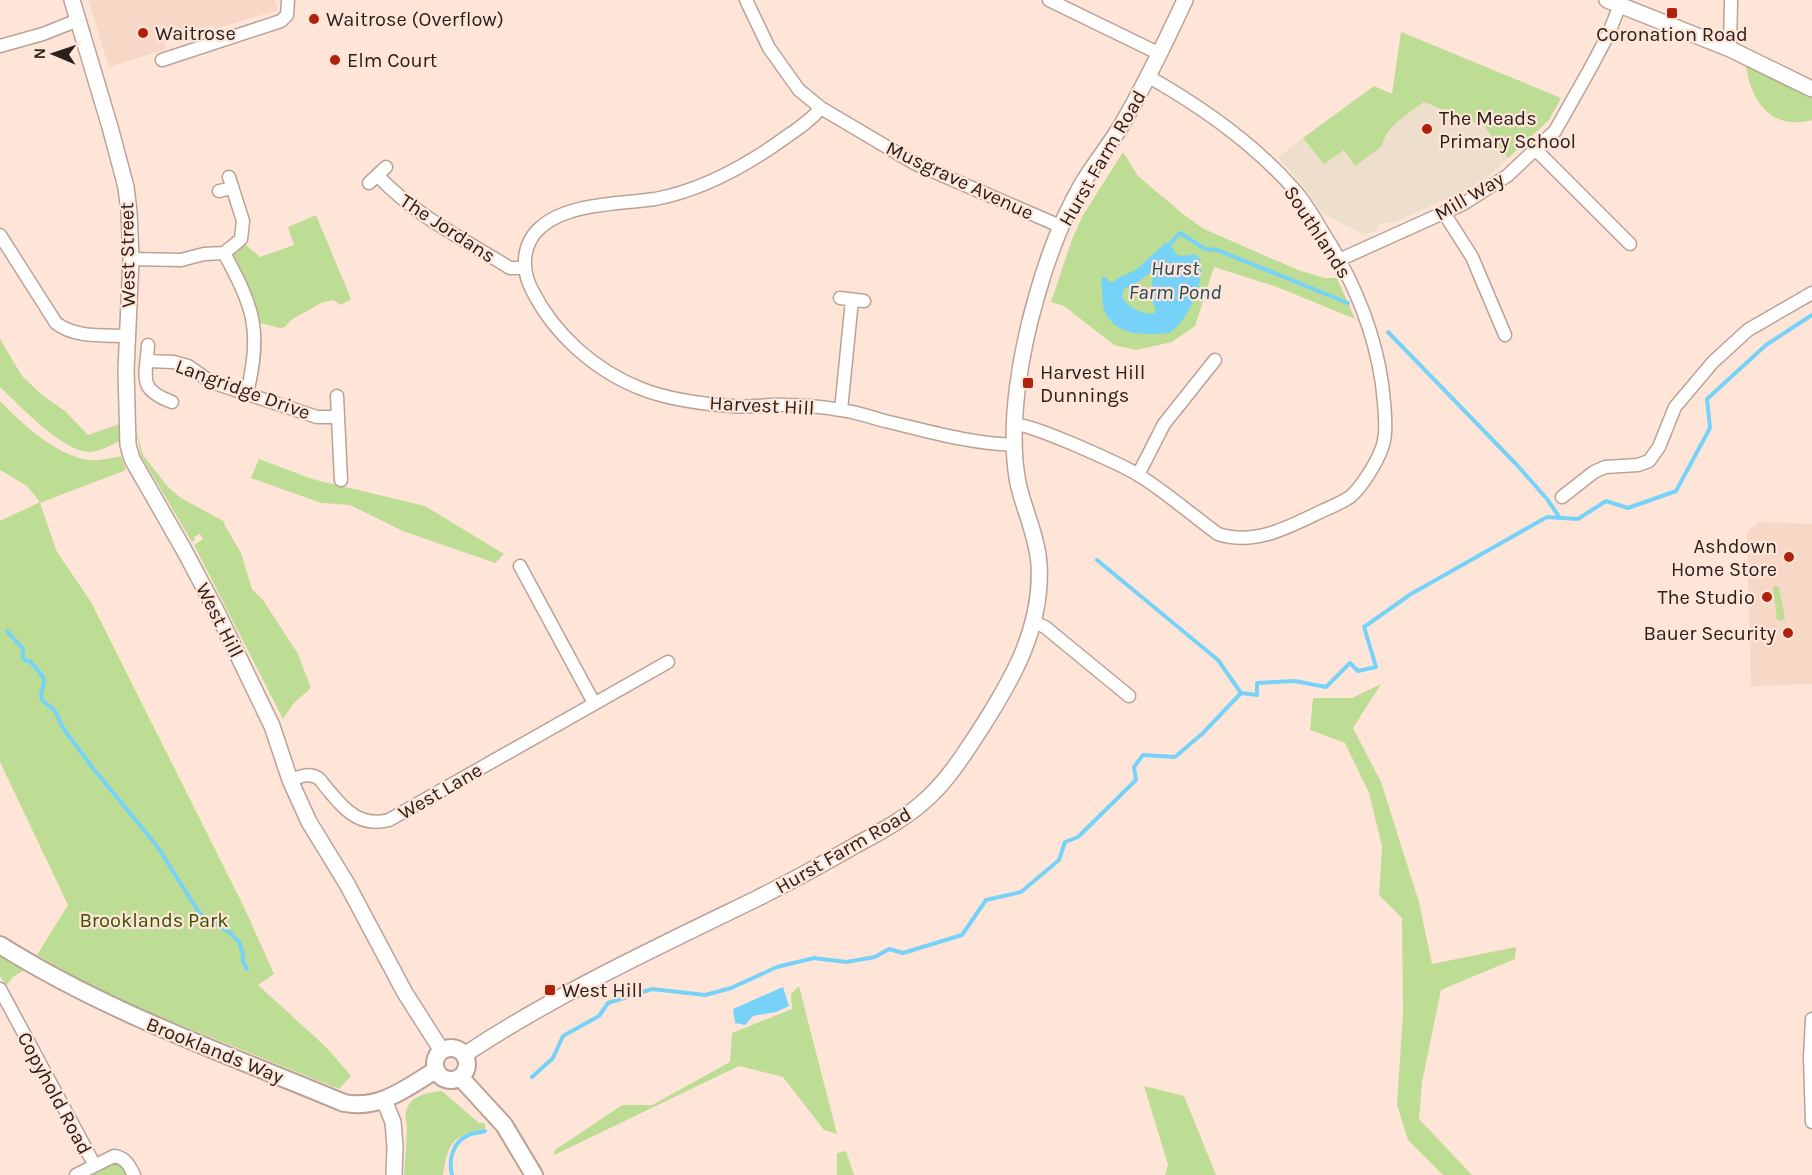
<svg xmlns="http://www.w3.org/2000/svg" width="1812" height="1175" viewBox="0 0 1812 1175" font-family="Karla,sans-serif">
<style>
.built{fill:#f7d7c6}
.education{fill:#eedfcc}
.green{fill:#bddd94}
.water{fill:#77d2f7;fill-rule:evenodd}
.lines{fill:none;stroke-linecap:round;stroke-linejoin:round}
.stream{stroke:#77d2f7;stroke-width:4}
.minor-casing{stroke:#baa296;stroke-width:15}
.tertiary-casing{stroke:#baa296;stroke-width:18}
.secondary-casing{stroke:#baa296;stroke-width:20}
.minor{stroke:#fff;stroke-width:12}
.tertiary{stroke:#fff;stroke-width:15}
.secondary{stroke:#fff;stroke-width:16}
.poi-dot{fill:#af210b;stroke:#ffe5d8;stroke-width:2}
.labels{text-anchor:middle;stroke-width:4.5;stroke-linejoin:round;paint-order:stroke}
.poi-label{font-size:20px;fill:#2a211c;stroke:#ffe5d8;text-anchor:start}
.street-label{font-size:20px;fill:#2a211c;stroke:#ffe5d8}
.park-label{font-size:20px;fill:#375100;stroke:#ffe5d8}
.water-label{font-size:21px;font-style:italic;fill:#234a5b;stroke:#ffe5d8}
</style>
<rect width="100%" height="100%" fill="#ffe5d8"/>
<path class="built" d="M88 0H275L278 10 215 29 214 25 164 40 166 49 109 67Z
M1759 522 1812 524V684L1751 686 1747 532Z"/>
<path class="education" d="M1401 32 1561 98 1549 120 1487 178 1458 194 1393 223 1387 222 1378 225 1377 230 1364 235 1323 214 1308 192 1278 157 1374 86 1392 94Z"/>
<path class="green" d="M1401 32 1561 98 1549 120 1508 158 1484 126 1424 102C1408 114 1386 126 1382 146L1355 166 1344 150 1324 164 1303 138 1374 86 1392 94Z
M1746 66 1812 98V120C1772 131 1751 102 1746 66Z
M1123 152 1138 176 1183 214 1204 229 1298 270 1325 278H1337L1355 319 1277 287 1214 267 1195 326 1172 342 1136 350 1114 345 1064 306 1051 302 1071 242 1082 217Z
M316 215 351 299 341 305 333 300 321 303 291 320 285 327 280 328 260 323 247 284 234 262V254L237 249 245 244 260 257 294 245 288 227Z
M0 339 22 376 41 394 65 411 88 435 119 424 120 441C111 445 99 452 89 452 62 451 19 405 0 387Z
M0 401C22 424 57 456 89 460 100 461 111 458 121 456L126 470 40 503 57 552 91 602 244 907 274 974 258 985 327 1048 351 1076 339 1089 126 1003 93 987 37 955 68 905 0 762V521L40 502 27 486 0 470Z
M136 429 143 455 168 487 181 498 225 522 224 524 241 553 252 589 263 600 298 654 311 688 293 704 283 719 194 545 203 539 200 534 194 537 195 540 192 542 141 456Z
M259 459 312 479 425 506 504 554 495 563 403 531 350 505 321 503 251 478Z
M1773 586 1779 587 1785 619 1781 621 1777 620Z
M1381 684 1353 728 1381 782 1419 902 1432 964 1516 947 1515 959 1441 990 1422 1082 1419 1119 1472 1175H1443L1408 1140 1397 1105 1403 1013 1402 918 1379 895 1382 846 1369 793 1345 743 1310 730 1313 698H1352Z
M0 955 24 970 13 977 6 986 0 976Z
M799 986 837 1134 824 1130 783 1077 739 1066 554 1155 555 1150 622 1105H652L730 1062 732 1033 792 1009 791 994Z
M1144 1086 1184 1096 1216 1175H1165L1168 1165Z
M442 1091 479 1123H485V1129C453 1135 448 1142 443 1175H404C405 1160 406 1146 407 1131 407 1124 405 1118 406 1112 409 1096 428 1092 442 1091Z
M846 1151 854 1175H837V1153Z
M110 1162 121 1164 129 1175H85Z"/>
<path class="water" d="M1165 243 1170 244 1177 255 1183 256 1195 254 1200 259C1206 280 1188 322 1169 333 1147 335 1116 337 1105 312 1101 302 1103 290 1101 279L1102 277H1106L1109 282H1114L1118 278 1136 270ZM1148 274H1151L1153 277 1150 296 1156 310 1153 314C1141 314 1128 307 1122 297L1124 289 1133 286Z
M783 987 789 1006 776 1012 753 1016 745 1025 735 1023 733 1009Z"/>
<g class="lines">
<path class="stream" d="M1170 244 1180 233 1205 249 1217 250 1348 303
M1388 332 1516 464 1547 499 1560 518
M1097 560 1218 660 1241 693 1257 695V683L1295 681 1326 687 1350 663 1358 671 1376 667 1364 627 1411 594 1547 517 1578 519 1606 501 1628 508 1676 491 1710 428 1707 399 1766 345 1812 315
M7 631 23 649V658L26 661H30L43 677 44 683 41 694 42 700 55 711 63 728 92 767 157 846 200 914 229 932 239 942 243 954V962L247 969
M532 1077 553 1058 563 1036 599 1016 608 1003 652 989 705 995 731 988 777 967 814 958 846 962 875 957 889 949 903 953 962 935 986 900 1021 892 1059 860 1065 842 1078 837 1136 780 1134 767 1143 755 1175 757 1203 733 1241 693
M452 1175C448 1159 453 1140 471 1134 475 1133 481 1132 485 1131"/>
<g class="minor-casing">
<path id="minor" d="M746 0 769 48 799 90 821 108 914 163 1060 226
M1049 0 1160 54
M0 46 43 34 78 20
M1730 49 1731 0
M162 60 281 21 287 15 288 0
M821 108C811 120 799 128 786 137 746 166 703 190 655 199 620 204 568 203 541 227 522 243 521 269 532 290 554 334 595 371 642 389 667 399 704 404 731 406 749 408 768 404 786 405 804 405 823 407 841 410 856 412 871 417 885 421 928 431 971 444 1015 445
M1535 149 1630 244
M378 176C416 216 463 239 510 268H525
M369 183 386 167
M219 191 232 188
M1444 213 1472 257 1505 335
M0 235 56 323C75 338 103 335 127 336
M224 253C254 308 262 331 247 393
M131 259 181 260 204 254 224 253 234 245 241 239 243 221 229 177
M1341 259 1463 204 1507 176 1555 131 1590 69 1608 35 1620 5
M840 298 864 301
M148 345C146 378 137 389 172 402
M147 361 174 362 188 366 211 382 317 417H338
M337 396 341 480
M841 410 852 300
M1016 425C1028 422 1125 466 1140 476 1167 493 1192 515 1218 534 1255 546 1289 527 1322 511 1331 507 1341 503 1350 497 1362 487 1377 462 1382 448 1387 434 1385 417 1384 402 1379 339 1355 282 1321 229 1313 215 1304 200 1293 188 1252 142 1202 107 1149 77
M1138 475 1164 424 1215 360
M1562 497 1594 472 1605 467 1638 465 1649 461 1659 447 1675 407 1713 362 1748 330 1812 293
M520 566 594 703
M1034 622 1045 627 1129 696
M290 780C299 777 309 772 318 778 322 781 326 788 330 792 346 812 362 827 389 820L668 662
M0 989 94 1164
M1812 1019 1810 1057 1812 1122
M76 1175 114 1156C126 1158 129 1165 134 1175"/>
</g>
<g class="tertiary-casing">
<path id="tertiary" d="M72 0 110 127 126 187 129 212 131 259 126 370 128 445 132 459 184 550 218 614 272 726 290 780 309 822 347 884 405 993 442 1051
M1607 0 1730 49 1812 89
M464 1055C556 994 657 947 756 899 790 882 823 864 856 845 878 833 901 821 921 804 945 784 961 759 978 733 1011 682 1043 628 1039 564 1037 536 1024 510 1018 483 1007 426 1021 350 1037 295 1048 256 1062 219 1082 184 1094 164 1109 146 1121 126 1145 85 1165 43 1185 0
M384 1100 393 1122 395 1147 394 1175"/>
</g>
<g class="secondary-casing">
<path id="secondary" d="M0 945C108 1013 227 1054 344 1103 380 1110 406 1088 436 1070
M435 1064a16 16 0 1 1 32 0a16 16 0 1 1-32 0Z
M460 1077 504 1125 534 1175"/>
</g>
<use href="#minor" class="minor"/>
<use href="#tertiary" class="tertiary"/>
<use href="#secondary" class="secondary"/>
</g>
<g class="poi-dot">
<rect x="1666" y="7" width="12" height="12" rx="3"/>
<circle cx="314" cy="19" r="6"/>
<circle cx="143" cy="33" r="6"/>
<circle cx="335" cy="60" r="6"/>
<circle cx="1427" cy="129" r="6"/>
<rect x="1022" y="377" width="12" height="12" rx="3"/>
<circle cx="1789" cy="557" r="6"/>
<circle cx="1767" cy="597" r="6"/>
<circle cx="1788" cy="633" r="6"/>
<rect x="544" y="984" width="12" height="12" rx="3"/>
</g>
<g class="labels">
<g class="poi-label">
<text x="326" y="26">Waitrose (Overflow)</text>
<text x="155" y="40">Waitrose</text>
<text x="1672" y="41" text-anchor="middle">Coronation Road</text>
<text x="347" y="67">Elm Court</text>
<text x="1439" y="125">The Meads<tspan x="1439" dy="23">Primary School</tspan></text>
<text x="1040" y="379">Harvest Hill<tspan x="1040" dy="23">Dunnings</tspan></text>
<text x="1777" y="553" text-anchor="end">Ashdown<tspan x="1777" dy="23">Home Store</tspan></text>
<text x="1755" y="604" text-anchor="end">The Studio</text>
<text x="1776" y="640" text-anchor="end">Bauer Security</text>
<text x="562" y="997">West Hill</text>
</g>
<g class="street-label">
<text transform="translate(1102 158) rotate(-60)" y="7">Hurst Farm Road</text>
<text transform="translate(960 180) rotate(25)" y="7">Musgrave Avenue</text>
<text transform="translate(1469 196) rotate(-30)" y="7">Mill Way</text>
<text transform="translate(448 228) rotate(33)" y="7">The Jordans</text>
<text transform="translate(1318 232) rotate(57)" y="7">Southlands</text>
<text transform="translate(127 255) rotate(-91)" y="7">West Street</text>
<text transform="translate(243 389) rotate(20)" y="7">Langridge Drive</text>
<text transform="translate(762 405) rotate(3)" y="7">Harvest Hill</text>
<text transform="translate(220 620) rotate(63)" y="7">West Hill</text>
<text transform="translate(440 791) rotate(-30)" y="7">West Lane</text>
<text transform="translate(843 850) rotate(-30)" y="7">Hurst Farm Road</text>
<text transform="translate(215 1050) rotate(22)" y="7">Brooklands Way</text>
<text transform="translate(55 1093) rotate(62)" y="7">Copyhold Road</text>
</g>
<g class="park-label">
<text x="154" y="927">Brooklands Park</text>
</g>
<g class="water-label">
<text x="1175" y="275">Hurst<tspan x="1175" dy="24">Farm Pond</tspan></text>
</g>
</g>
<g transform="translate(54 54) rotate(272)" stroke="#ffe5d8" stroke-width="4.5" paint-order="stroke">
<path d="M0-4.5L10 22L0 15L-10 22Z" fill="#2a211c"/>
<text y="-9" font-size="16" font-weight="bold" text-anchor="middle" fill="#2a211c">N</text>
</g>
</svg>
